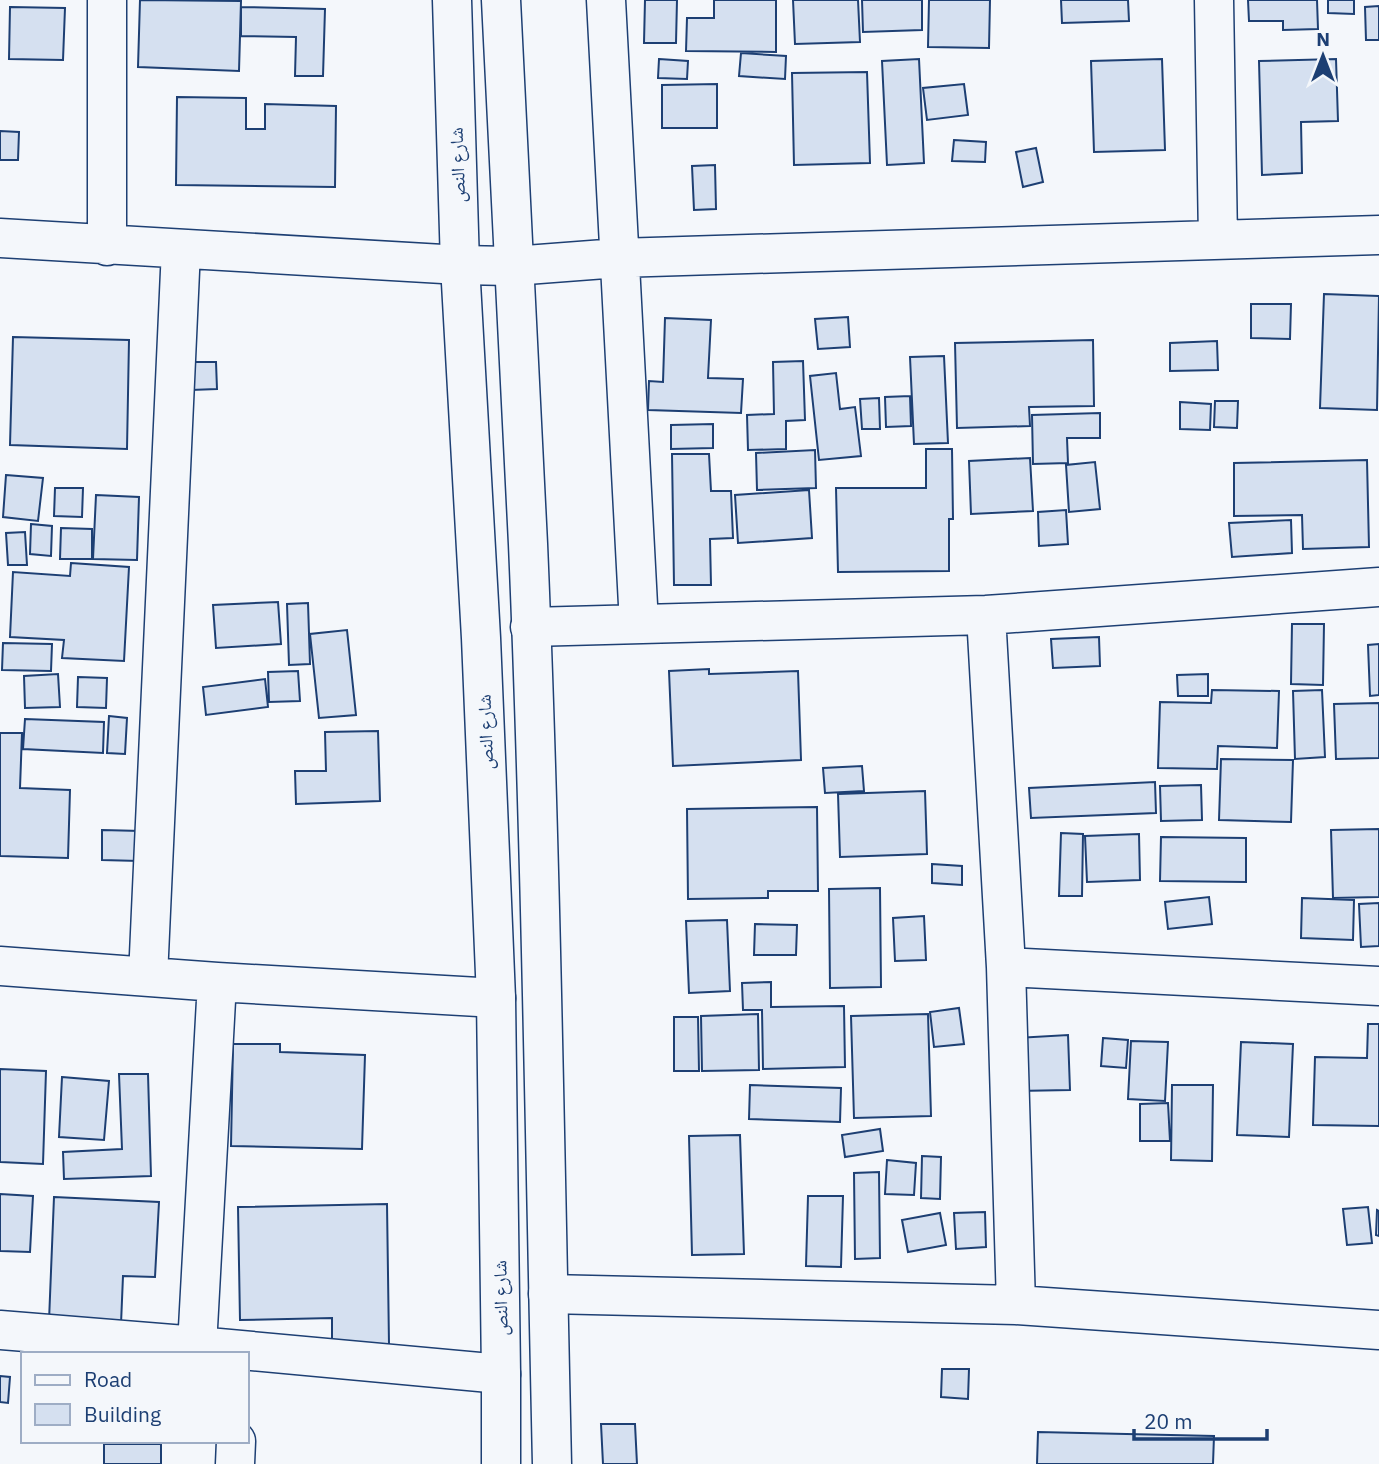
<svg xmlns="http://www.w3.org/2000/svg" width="1379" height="1464" viewBox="0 0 1379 1464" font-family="'IBM Plex Sans','Noto Naskh Arabic',sans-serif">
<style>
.building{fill:#d5e0f0;stroke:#1d3f73;stroke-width:2}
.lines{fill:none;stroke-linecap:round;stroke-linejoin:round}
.minor-casing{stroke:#1d3f73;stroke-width:41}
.secondary-casing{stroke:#1d3f73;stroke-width:41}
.minor{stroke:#f4f7fb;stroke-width:38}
.secondary{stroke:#f4f7fb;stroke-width:38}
.labels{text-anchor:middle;stroke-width:5;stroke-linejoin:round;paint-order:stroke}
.street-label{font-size:19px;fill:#1d3f73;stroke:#f4f7fb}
</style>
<rect width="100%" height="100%" fill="#f4f7fb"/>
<path class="building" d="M140 0 241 1 239 71 138 67Z
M645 0H677L676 43H644Z
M714 0H776V52L686 51 687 18H714Z
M793 0H858L860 42 795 44Z
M862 0H922V30L863 32Z
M929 0H990L989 48 928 47Z
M1061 0H1128L1129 21 1062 23Z
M1248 0H1317L1318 29 1283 30V21H1249Z
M1328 0H1354V14L1328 13Z
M1379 6V40H1366L1365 7Z
M10 7 65 8 63 60 9 59Z
M241 7 325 9 323 76H295L296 37 241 36Z
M741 53 786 56 785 79 739 76Z
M659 59 688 61 687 79 658 78Z
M919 59 924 163 887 165 882 61Z
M1162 59 1165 150 1094 152 1091 61Z
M1336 59 1338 121 1301 122 1302 173 1262 175 1259 61Z
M867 72 870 163 794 165 792 73Z
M717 84V128H662V85Z
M964 84 968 115 927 120 923 88Z
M177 97 246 98V129H265V104L336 106 335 187 176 185Z
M0 131 19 132 18 160H0Z
M954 140 986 142 985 162 952 161Z
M1036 148 1043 182 1023 187 1016 152Z
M715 165 716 209 694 210 692 166Z
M1324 294 1379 296 1377 410 1320 408Z
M1251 304H1291L1290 339 1251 338Z
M848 317 850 347 818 349 815 319Z
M665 318 711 320 708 378 743 379 741 413 648 410 649 381 663 382Z
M13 337 129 340 127 449 10 445Z
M1093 340 1094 406 1029 407 1030 426 957 428 955 343Z
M1217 341 1218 370 1170 371V343Z
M944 356 948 443 914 444 910 357Z
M803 361 805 420 786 421V449L748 450 747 415 774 414 773 362Z
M191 362H216L217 389 191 390Z
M836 373 840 409 855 407 861 456 819 460 810 376Z
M910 396 911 426 886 427 885 397Z
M879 398 880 429H862L860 399Z
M1215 401H1238L1237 428 1214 427Z
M1180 402 1211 404 1210 430 1180 429Z
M1100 413V438H1067L1068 463 1033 464 1032 415Z
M713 424V448L671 449V425Z
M926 449H952L953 519H949V571L838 572 836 488H926Z
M815 450 816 488 757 490 756 453Z
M672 454H709L711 491H731L733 538 710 539 711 585H674Z
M1030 458 1033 511 971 514 969 461Z
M1367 460 1369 547 1303 549 1302 515 1234 516V463Z
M1095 462 1100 509 1069 512 1066 465Z
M6 475 43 478 38 521 3 517Z
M55 488H83L82 517 54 516Z
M809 490 812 538 738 543 735 495Z
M96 495 139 497 137 560 93 559Z
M1066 510 1068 544 1039 546 1038 512Z
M1291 520 1292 553 1232 557 1229 523Z
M31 524 52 526 51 556 30 554Z
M61 528 92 529V559H60Z
M25 532 27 565H8L6 533Z
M71 563 129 567 124 661 62 658 64 640 10 637 13 572 70 576Z
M278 602 281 644 216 648 213 605Z
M308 603 310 664 289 665 287 604Z
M1292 624H1324L1323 685 1291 684Z
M347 630 356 715 319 718 310 634Z
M1099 637 1100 666 1053 668 1051 639Z
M3 643 52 644 51 671 2 670Z
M1379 644V695L1370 696 1368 645Z
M709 669V674L798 671 801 760 673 766 669 671Z
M298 671 300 701 269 702 268 672Z
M58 674 60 707 25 708 24 676Z
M1208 674V696H1178L1177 675Z
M78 677 107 678 106 708 77 707Z
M265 679 268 707 206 715 203 687Z
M1212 690 1279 691 1277 748 1218 746 1217 769 1158 768 1160 702 1211 703Z
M1322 690 1325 757 1295 759 1293 691Z
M1379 703V758L1336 759 1334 704Z
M109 716 127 718 125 754 107 753Z
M25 719 104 722 103 753 23 749Z
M378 731 380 801 296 804 295 771H326L325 732Z
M0 733H22L20 788 70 790 68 858 0 856Z
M1221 759 1293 760 1291 822 1219 820Z
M862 766 864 791 825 793 823 768Z
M1155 782 1156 813 1031 818 1029 788Z
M1201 785 1202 820 1161 821 1160 786Z
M925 791 927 854 840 857 838 794Z
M817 807 818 891H768V898L688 899 687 809Z
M1379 829V897L1333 898 1331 830Z
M102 830 141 831 139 861 102 860Z
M1061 833 1083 834 1082 896H1059Z
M1139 834 1140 880 1087 882 1085 836Z
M1161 837 1246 838V882L1160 881Z
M932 864 962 866V885L932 883Z
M880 888 881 987 830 988 829 889Z
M1209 897 1212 924 1168 929 1165 902Z
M1302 898 1354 900 1353 940 1301 938Z
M1379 903V946L1361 947 1359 904Z
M924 916 926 960 895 961 893 918Z
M727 920 730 991 689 993 686 921Z
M755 924 797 925 796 955H754Z
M771 982V1007L844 1006 845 1067 763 1069 762 1010H743L742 983Z
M959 1008 964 1044 934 1047 930 1012Z
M758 1014 759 1070 702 1071 701 1016Z
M928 1014 931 1116 854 1118 851 1016Z
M674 1017H698L699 1071H674Z
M1368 1024H1379V1126L1313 1125 1315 1057 1367 1058Z
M1068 1035 1070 1090 1016 1091 1015 1038Z
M1103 1038 1128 1040 1126 1068 1101 1066Z
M1131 1041 1168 1042 1165 1101 1128 1099Z
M1241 1042 1293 1044 1289 1137 1237 1135Z
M233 1044H280V1052L365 1055 362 1149 231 1146Z
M0 1069 46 1071 43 1164 0 1162Z
M119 1074H148L151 1176 64 1179 63 1152 122 1149Z
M62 1077 109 1081 104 1140 59 1137Z
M750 1085 841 1088 840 1122 749 1119Z
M1172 1085H1213L1212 1161 1171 1160Z
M1168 1103 1170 1141H1140V1104Z
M880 1129 883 1151 845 1157 842 1135Z
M740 1135 744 1254 692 1255 689 1136Z
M922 1156 941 1157 940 1199 921 1198Z
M887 1160 916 1163 914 1195 885 1194Z
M879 1172 880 1258 855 1259 854 1173Z
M0 1194 33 1196 30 1252 0 1251Z
M808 1196H843L841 1267 806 1266Z
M54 1197 159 1202 155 1277 123 1276 121 1324 49 1321Z
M387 1204 389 1344 332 1345V1318L240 1320 238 1207Z
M1368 1207 1372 1243 1347 1245 1343 1209Z
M1377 1210 1379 1211V1236L1376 1235Z
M985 1212 986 1247 956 1249 954 1213Z
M940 1213 946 1245 908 1252 902 1220Z
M942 1369H969L968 1399 941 1397Z
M0 1376 10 1377 8 1403 0 1402Z
M601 1424H635L637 1464H603Z
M1038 1432 1214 1436 1213 1464H1037Z
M104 1444H161V1464H104Z"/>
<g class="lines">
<g class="minor-casing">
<path id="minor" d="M107 0V246
M606 0 639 624
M1214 0 1218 240
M0 238 460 265 513 266 618 258 1379 235
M986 615 1006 967 1016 1305
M530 627 986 615 1379 587
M0 966 217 982 496 998
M1006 967 1379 986
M148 977 181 249
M548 1294 1016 1305 1379 1330
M0 1330 197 1346 501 1374
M197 1346 217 982
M235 1464 236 1441"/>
</g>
<g class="secondary-casing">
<path id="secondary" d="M452 0 460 265 481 638 496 998 501 1374V1464
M501 0C509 181 520 363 528 544 541 851 545 1157 552 1464"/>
</g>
<use href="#minor" class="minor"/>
<use href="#secondary" class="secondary"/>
</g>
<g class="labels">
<g class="street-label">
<text transform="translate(457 165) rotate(-92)" y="7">شارع النص</text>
<text transform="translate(485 732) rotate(-92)" y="7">شارع النص</text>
<text transform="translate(500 1298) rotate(-91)" y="7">شارع النص</text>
</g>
</g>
<rect x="21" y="1352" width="228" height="91" fill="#f4f7fb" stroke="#9eadc5" stroke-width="2"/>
<rect x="35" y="1375" width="35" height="10" fill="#f4f7fb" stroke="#9eadc5" stroke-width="2"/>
<text x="84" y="1387" font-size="21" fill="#1d3f73">Road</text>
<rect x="35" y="1404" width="35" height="21" fill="#d5e0f0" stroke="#9eadc5" stroke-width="2"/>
<text x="84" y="1422" font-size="21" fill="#1d3f73">Building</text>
<g transform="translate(1323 56)" stroke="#f4f7fb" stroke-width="5" paint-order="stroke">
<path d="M0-5L12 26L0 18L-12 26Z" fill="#1d3f73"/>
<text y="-10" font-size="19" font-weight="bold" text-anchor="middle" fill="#1d3f73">N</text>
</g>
<path d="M1134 1429v10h133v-10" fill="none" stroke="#1d3f73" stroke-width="3.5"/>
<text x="1144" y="1429" font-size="21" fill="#1d3f73" stroke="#f4f7fb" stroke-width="5" paint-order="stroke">20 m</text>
</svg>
